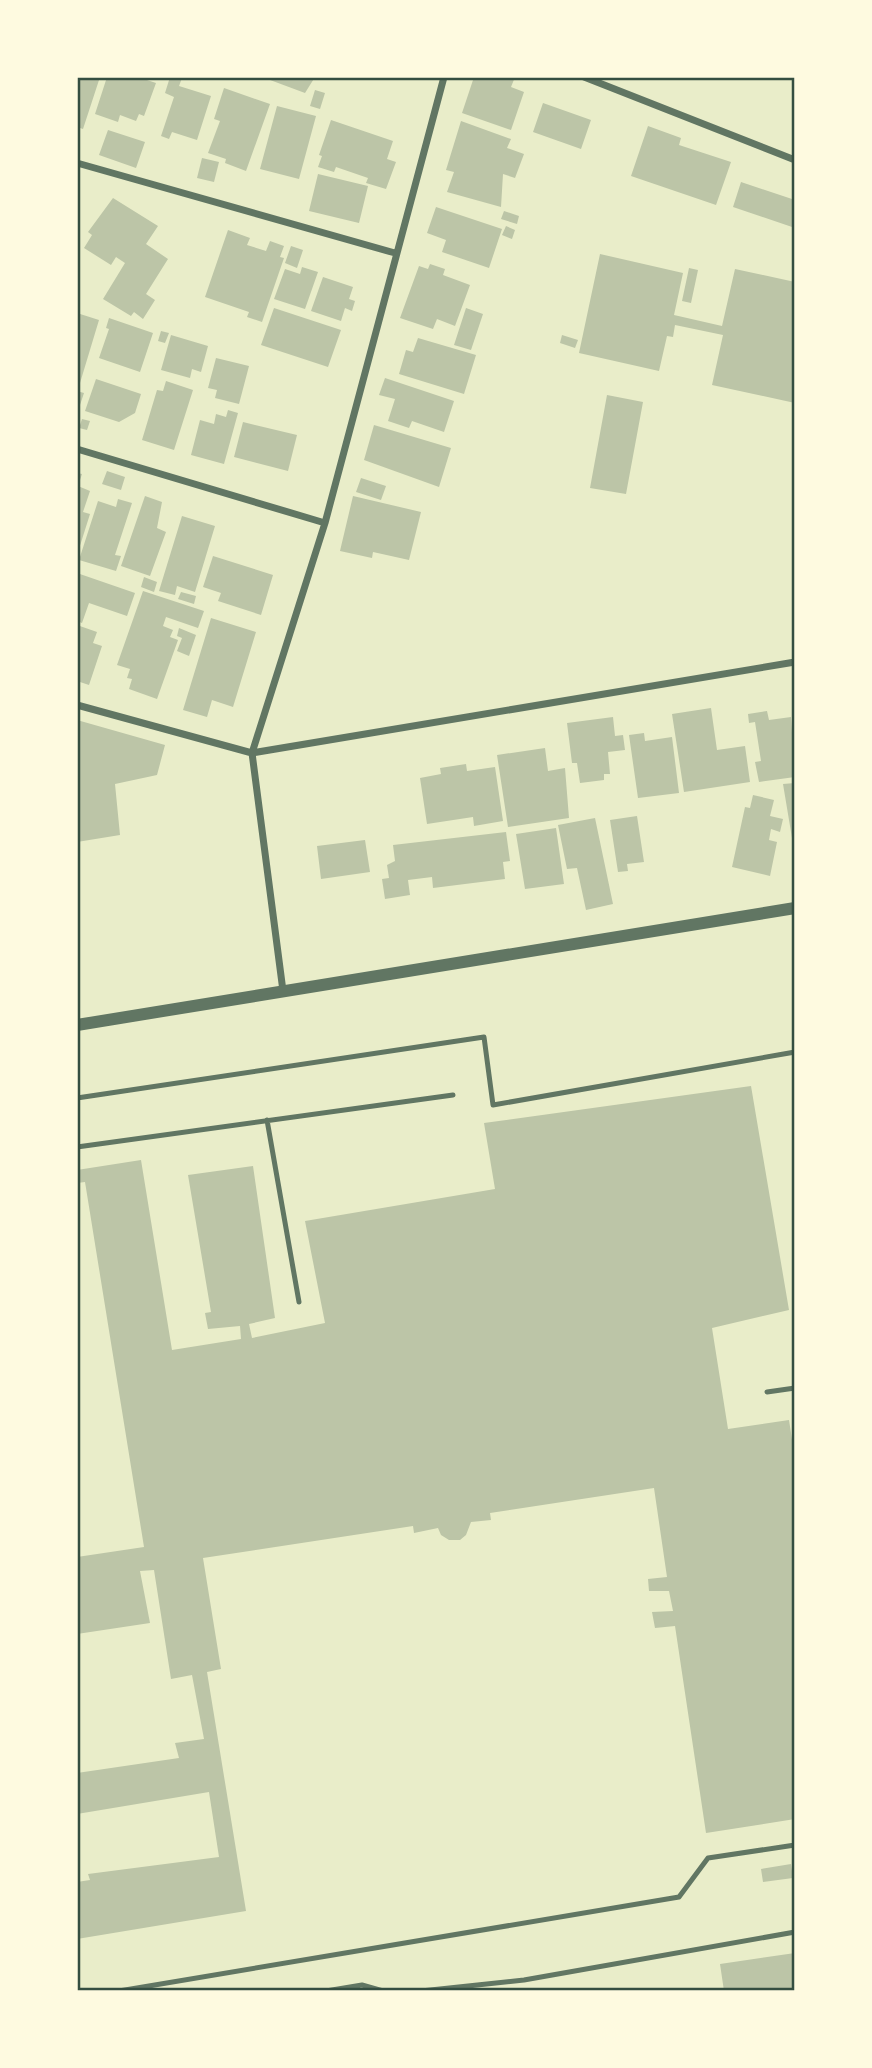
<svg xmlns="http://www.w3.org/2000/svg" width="872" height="2068" viewBox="0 0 872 2068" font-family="'Archivo Narrow',sans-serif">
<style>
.building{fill:#bcc5a7}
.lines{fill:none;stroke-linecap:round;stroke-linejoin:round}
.service{stroke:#617663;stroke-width:5}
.minor{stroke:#617663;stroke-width:7}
.tertiary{stroke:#617663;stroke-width:12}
.neatline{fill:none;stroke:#344e41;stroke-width:2.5}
</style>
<rect width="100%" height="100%" fill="#e9edc9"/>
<path class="building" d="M77 77H100L83 129 77 127Z
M107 77H138L156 83 144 116 139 114 136 121 120 115 118 122 95 114Z
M170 77 182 78 179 86 211 96 197 140 172 132 169 139 161 136 174 97 165 93Z
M262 77H315L305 93Z
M474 77H515L511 87 524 92 511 130 462 113Z
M224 88 270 104 246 171 225 163 226 159 208 153 220 121 214 119Z
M315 90 325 93 320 109 310 106Z
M543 103 591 120 581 149 533 132Z
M277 106 316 116 299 179 260 169Z
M331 120 393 141 387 159 396 162 386 189 366 183 368 178 336 167 334 172 318 167 322 156 319 155Z
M461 121 511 139 507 148 524 154 515 178 503 174 501 207 447 192 454 172 446 170Z
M648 126 681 138 679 145 731 162 716 205 631 176Z
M108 130 145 142 136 168 99 155Z
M202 158 219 162 214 182 197 178Z
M318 174 368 186 359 223 309 211Z
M741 182 795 200V228L733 207Z
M113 198 158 226 146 244 168 259 146 294 155 300 143 319 134 312 131 316 103 299 125 263 116 257 111 265 84 248 92 235 88 232Z
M436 207 502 229 489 268 442 252 446 240 427 233Z
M504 211 519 216 517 224 501 219Z
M506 226 515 230 512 239 502 235Z
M228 230 250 238 247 245 266 251 270 241 284 246 280 257 284 258 262 322 247 317 249 312 205 297Z
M291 246 303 250 297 268 285 263Z
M600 254 683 273 674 315 722 326 735 269 795 282V403L712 385 723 335 675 325 673 337 667 336 659 371 579 353Z
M430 264 445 269 443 275 470 285 455 326 437 319 433 329 400 318 419 266 428 269Z
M302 267 318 272 305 309 274 299 285 269 300 274Z
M689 268 698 270 691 303 682 301Z
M323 277 353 287 349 299 355 301 352 311 345 308 341 321 311 311Z
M274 308 341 330 328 367 261 345Z
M466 308 483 314 471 350 454 345Z
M77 313 99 320 80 383H77Z
M109 318 153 333 140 372 99 358 109 329 106 328Z
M161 331 169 333 165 343 158 341Z
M171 335 208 346 201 372 192 369 190 378 161 370Z
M562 335 578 340 575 348 560 343Z
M418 338 476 355 464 394 399 374 406 350 413 352Z
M216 358 249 366 239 404 215 398 217 390 208 388Z
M385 378 454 401 444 432 412 421 409 428 388 421 395 399 379 395Z
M96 379 141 394 135 413 119 422 85 411Z
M166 381 193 390 174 450 142 440 157 390 163 391Z
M77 391 84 393 80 405 77 404Z
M607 395 643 402 626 494 590 488Z
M228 410 238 413 224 464 191 455 200 420 214 424 216 414 226 417Z
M82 419 90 421 87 430 79 428Z
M243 422 297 435 288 471 234 457Z
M374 425 451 448 439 487 364 460Z
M107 471 125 477 121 490 102 484Z
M77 473 82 474 78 486 90 491 83 512 90 514 78 552Z
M361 478 386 486 381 500 356 492Z
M145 496 162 502 157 528 166 532 150 576 121 566Z
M353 496 421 512 409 560 373 552 372 558 340 551Z
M118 499 132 503 115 555 121 556 116 571 79 560 98 501 116 507Z
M182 516 215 526 195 592 177 586 175 595 159 591Z
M213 556 273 575 261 615 218 601 221 593 203 587Z
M77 573 135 593 127 616 89 603 82 623 77 621Z
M144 577 157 582 154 592 141 587Z
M143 591 204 611 198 628 166 617 163 626 173 630 170 637 178 640 157 699 129 689 132 679 127 678 130 669 117 665Z
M181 592 196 596 194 604 178 599Z
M211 618 256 632 233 707 212 700 207 717 183 710Z
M77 625 97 632 93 643 102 646 89 685 77 681Z
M179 628 196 635 189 656 177 651 182 638 177 636Z
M711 708 717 750 745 746 750 782 684 792 672 714Z
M767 711 769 720 791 717 795 777 759 782 755 762 761 761 755 722 749 723 748 714Z
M613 717 615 736 623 735 625 750 608 752 610 774H604V780L580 783 577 763H572L567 723Z
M77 720 165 745 157 775 115 784 120 835 77 842Z
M644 733 645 741 672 737 679 793 638 798 629 735Z
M545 748 548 771 565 768 569 818 508 827 497 755Z
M466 764 467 771 495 767 503 821 474 826 473 817 427 824 420 778 441 774 440 768Z
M795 783V850H794L783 784Z
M753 795 774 800 770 816 783 819 780 832 771 829 769 840 777 842 770 876 732 867 745 807 750 808Z
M637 816 644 862 627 864 628 871 618 872 610 820Z
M595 818 613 904 586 910 577 868 567 869 558 825Z
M556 828 564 884 525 889 516 834Z
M506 832 510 861 503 862 505 879 433 888 432 877 408 880 410 895 385 899 382 879 389 878 387 865 395 861 393 845Z
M365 840 370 872 321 879 317 846Z
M751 1086 789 1310 712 1328 728 1429 789 1420 795 1459V1819L706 1833 675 1626 655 1628 652 1612 673 1611 669 1591H649L648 1579 667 1577 654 1488 490 1513 491 1520 471 1522 466 1535 460 1540H449L441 1535 438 1528 414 1533 413 1526 203 1558 221 1669 207 1672 246 1911 77 1939V1882L90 1880 88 1874 219 1857 209 1792 77 1814V1773L179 1758 175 1743 204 1739 192 1675 171 1679 154 1570 140 1571 150 1623 77 1634V1557L144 1547 85 1182 77 1183V1170L141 1160 172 1350 241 1339 240 1326 208 1329 205 1313 211 1312 188 1175 253 1166 275 1318 249 1324 252 1338 325 1323 305 1221 495 1189 484 1123Z
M791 1864 793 1878 763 1882 761 1869Z
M795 1953V1991H724L720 1964Z"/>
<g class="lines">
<path class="service" d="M77 1098 484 1037 493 1105 795 1052
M267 1120 299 1302
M77 1147 453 1095
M767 1392 795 1388
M119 1991 679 1897 708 1858 795 1845
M326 1991 362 1985 383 1991
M421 1991 524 1980 795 1932"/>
<path class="minor" d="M584 77 795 160
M77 163 395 253
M77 449 325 523
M77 705 252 753 795 662
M283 991 252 753 325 523 444 77"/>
<path class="tertiary" d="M77 1025 795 908"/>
</g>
<rect width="872" height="2068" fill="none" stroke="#fefae0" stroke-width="158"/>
<rect x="79" y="79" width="714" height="1910" class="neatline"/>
</svg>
